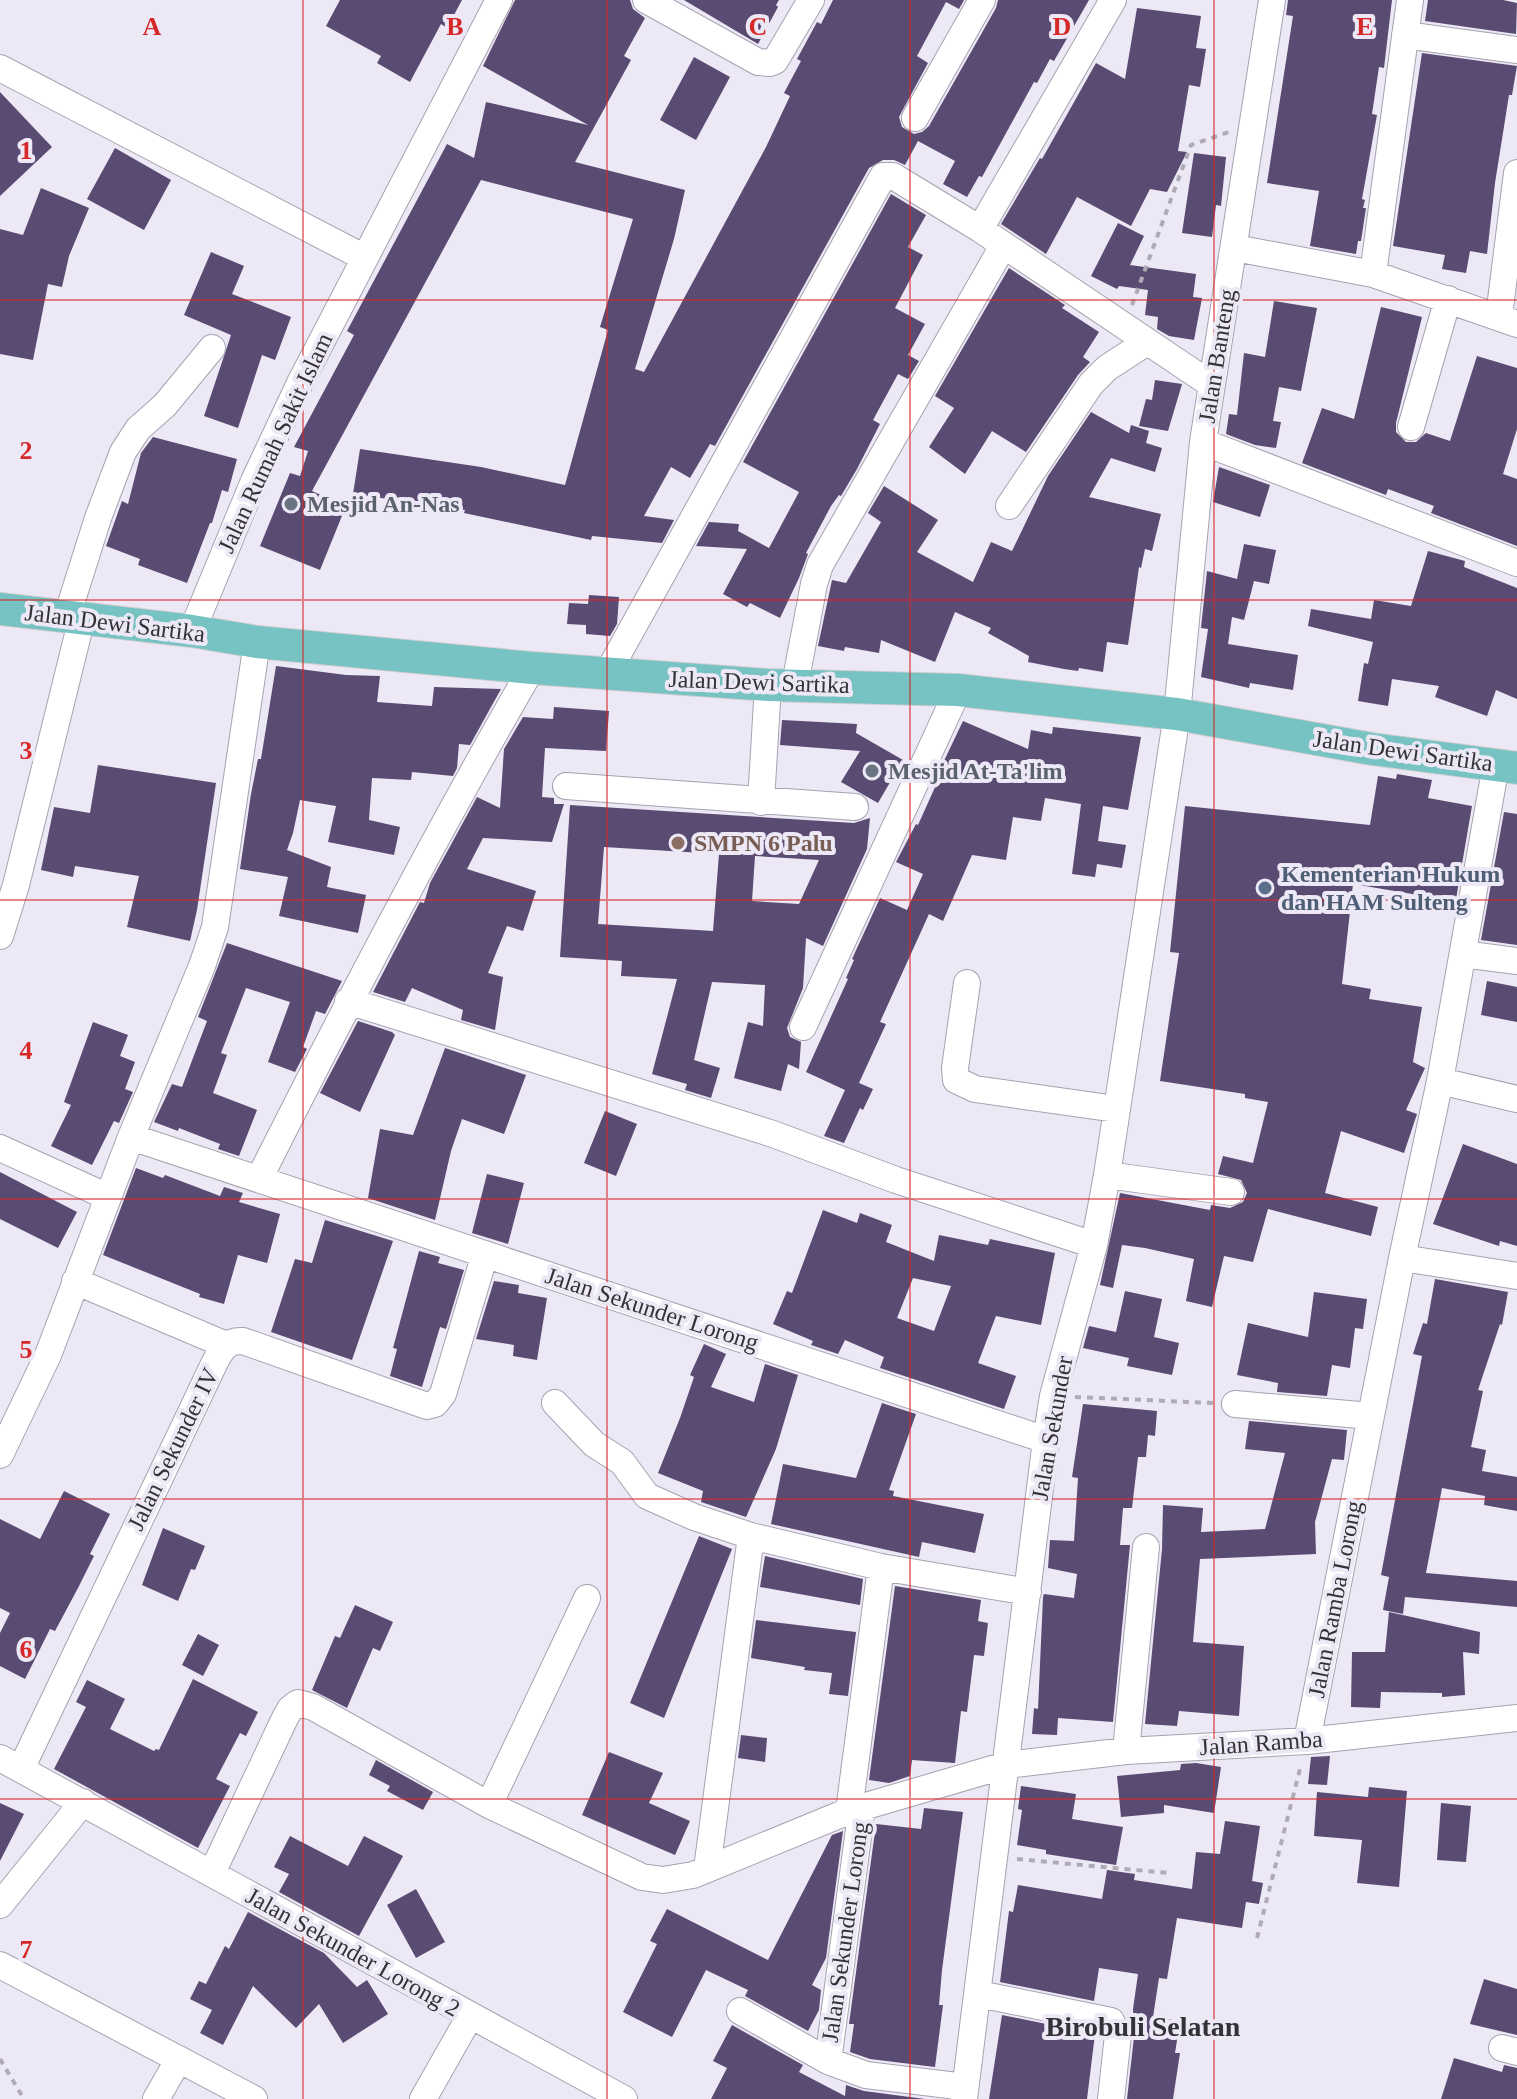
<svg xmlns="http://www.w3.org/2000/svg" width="1517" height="2099" viewBox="0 0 1517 2099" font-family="'Times New Roman',serif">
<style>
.building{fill:#594b71;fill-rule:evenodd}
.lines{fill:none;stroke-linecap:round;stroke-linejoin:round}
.minor-casing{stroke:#a6a2af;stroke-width:28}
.major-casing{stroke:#cececf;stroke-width:34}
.path{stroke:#afabb6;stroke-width:4;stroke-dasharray:6 6;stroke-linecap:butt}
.minor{stroke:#fff;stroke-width:26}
.major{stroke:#77c2c2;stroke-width:32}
.grid{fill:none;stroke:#d62828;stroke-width:2;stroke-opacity:0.55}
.worship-dot{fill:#6b7280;stroke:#ede8f6;stroke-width:3}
.education-dot{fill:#8d6e63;stroke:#ede8f6;stroke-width:3}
.service-dot{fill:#5c6f8a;stroke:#ede8f6;stroke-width:3}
.labels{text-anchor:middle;stroke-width:8;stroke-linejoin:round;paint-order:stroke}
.street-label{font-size:24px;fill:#343237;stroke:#ede8f6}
.worship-label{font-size:24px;font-weight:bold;fill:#5b616d;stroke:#ede8f6;text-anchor:start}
.education-label{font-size:24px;font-weight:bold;fill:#785e54;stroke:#ede8f6;text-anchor:start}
.service-label{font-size:24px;font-weight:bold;fill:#4e5e75;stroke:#ede8f6;text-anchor:start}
.quarter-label{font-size:28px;font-weight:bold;fill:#343237;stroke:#ede8f6}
.grid-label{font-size:26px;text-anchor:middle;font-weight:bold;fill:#d62828;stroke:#ede8f6;stroke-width:8;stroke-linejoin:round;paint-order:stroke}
</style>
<rect width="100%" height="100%" fill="#ede8f6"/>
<path class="building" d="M340 0H462L447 28 441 24 410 82 377 63 381 56 326 26Z
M515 0H630L633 9 645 18 624 56 631 60 575 162 685 190 674 239 635 369 644 372 766 147 790 96 784 93 801 61 797 59 817 22 821 24 833 0H964L959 9 946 2 917 56 928 63 899 117 902 127 914 134 922 132 929 126 996 8 998 0H1089L1054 61 1050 59 1037 83 1034 82 982 177 979 176 967 197 943 184 955 161 918 141 905 165 894 160H883L869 168 715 446 710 444 690 478 671 467 644 516 674 520 662 543 592 536 591 540 464 513 465 510 353 494 360 449 481 467 565 485 608 330 600 327 633 219 481 180 312 491 346 506 320 570 260 546 290 473 300 476 308 451 294 447 354 335 347 331 447 144 474 158 486 102 588 125 483 66Z
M684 0H779L776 5 778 7 758 44Z
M1288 0H1392L1384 68 1379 67 1372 114 1377 115 1362 199 1365 200 1363 208H1366L1361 241H1358L1356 254 1310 246 1319 191 1267 183 1293 16 1286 15Z
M1428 0H1503L1517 3 1516 34 1425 21Z
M1137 8 1201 16 1196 48 1206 49 1200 87 1189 85 1178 151 1187 152 1167 192 1150 189 1131 226 1077 197 1046 254 1001 224 1040 158 1042 159 1096 63 1125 79Z
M1422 53 1517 66 1512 95H1509L1495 183 1487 254 1470 251 1466 273 1442 269 1445 255 1393 246Z
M694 57 730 77 696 140 660 120Z
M0 92 52 147 0 196Z
M115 148 171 180 144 230 87 199Z
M1194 153 1226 157 1221 206 1216 205 1212 237 1182 233Z
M41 188 89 208 69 256 62 287 48 284 33 360 0 354V229L23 235Z
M891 194 926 215 908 247 923 255 895 308 925 324 908 355 919 361 908 379 898 374 873 420 880 424 857 469 841 496 839 495 831 506 806 553 808 554 799 578 780 618 750 603 747 607 723 594 747 549 696 546 709 522 739 524 738 531 769 548 799 492 743 462Z
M1118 223 1144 236 1130 265 1196 274 1193 297 1202 298 1194 340 1169 336 1157 329 1158 317 1145 315 1148 290 1119 286 1117 289 1091 276Z
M211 252 244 266 232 294 291 317 275 360 262 355 238 428 204 416 231 335 184 315Z
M1009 268 1065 305 1062 308 1099 332 1083 357 1090 362 1078 375 1026 452 992 431 965 474 929 447 954 408 935 396Z
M1274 301 1317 308 1301 391 1279 387 1273 421 1281 422 1276 448 1255 445 1226 434 1229 414 1237 415 1244 353 1265 357Z
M1381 307 1422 317 1396 423V432L1406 442H1416L1426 433 1450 441 1477 356 1517 368V429L1503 474 1517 479V546L1431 513 1434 506 1388 489 1386 495 1302 463 1322 408 1354 419Z
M1155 380 1182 384 1168 431 1139 426 1146 399 1152 400Z
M1091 412 1129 433 1131 425 1149 431 1146 443 1162 448 1155 472 1111 458 1089 497 1161 514 1152 551 1145 549 1141 568 1139 567 1128 645 1107 642 1103 672 1079 668 1078 671 1064 669 1028 662 1029 656 988 633 991 628 955 612 935 662 881 640 879 653 845 647 844 651 818 646 832 580 846 583 881 522 868 513 884 486 938 520 917 552 973 582 991 542 1012 551 1048 476Z
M153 437 237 459 228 492 222 490 212 523H210L187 583 138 565 140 559 106 546 122 501 128 504 141 453Z
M1219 467 1270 485 1260 517 1213 502Z
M1244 544 1276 550 1269 584 1254 581 1244 620 1232 617 1228 644 1298 655 1293 690 1250 683 1249 688 1201 677 1208 629 1201 628 1207 571 1237 579Z
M1428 551 1465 561 1464 567 1517 588V699L1496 690 1487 716 1435 697 1439 686 1392 679 1388 706 1358 701 1364 663 1368 664 1373 642 1308 626 1311 609 1371 619 1374 600 1411 606Z
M589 595 619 597 617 624 610 636 586 634V625L567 624 569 603 588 604Z
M276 666 346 675 380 676 377 702 432 706 434 687 501 689 470 745 459 744 457 768 453 776 412 772 411 780 372 778 369 820 400 827 394 855 328 842 336 806 300 800 293 833 287 850 331 867 327 887 366 895 358 933 279 916 288 877 240 869 251 794 258 759H261Z
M554 707 609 711 606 751 545 748 542 797 554 798V804H564L552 842 483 838 467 869 536 891 523 931 507 926 488 973 503 977 495 1030 461 1020 463 1010 412 988 405 1002 373 992 420 902 424 903 430 883 477 797 500 808 504 749 523 717 553 719Z
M782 720 857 724 856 733 903 760 878 803 841 782 860 751 780 745Z
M963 721 1028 749 1031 730 1052 734 1053 727 1141 737 1128 810 1103 806 1098 841 1126 845 1122 868 1097 864 1095 877 1072 874 1081 804 1045 798 1041 821 1013 817 1006 860 972 855 943 921 929 914 880 1022 886 1024 859 1083 873 1089 863 1110 860 1108 844 1143 824 1136 845 1090 806 1072 848 979 846 978 854 960 852 959 880 898 907 910 923 874 896 862 916 824 918 825 936 785 933 784Z
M98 765 216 783 197 910 190 941 127 927 139 876 75 866 73 877 41 870 54 807 90 813Z
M1397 774 1432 780 1428 798 1472 806 1455 905 1423 900 1424 896 1353 884 1342 984 1371 989 1369 999 1422 1007 1413 1062 1425 1068 1406 1110 1417 1114 1404 1153 1341 1131 1325 1193 1378 1207 1371 1236 1268 1209 1253 1262 1224 1256 1212 1307 1186 1301 1194 1259 1145 1248 1122 1245 1113 1288 1100 1285 1120 1193 1210 1210 1211 1205 1230 1208 1243 1202 1247 1193 1241 1180 1218 1174 1223 1156 1253 1163 1268 1102 1245 1098V1094L1160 1081 1179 953 1170 952 1185 806 1370 825 1378 776 1396 779Z
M570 805 854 823 870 818 867 849 823 946 806 938 803 988 787 1028 790 1037 801 1042 799 1069 788 1064 781 1091 734 1078 748 1022 763 1026 765 985 712 982 694 1060 720 1068 711 1098 685 1090 687 1084 652 1074 677 979 621 976 622 961 560 957ZM604 847 719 854 713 931 598 924ZM755 856 819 860 799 904 752 901Z
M1504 812 1517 814V945L1481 940Z
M227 943 342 981 325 1014 316 1011 303 1047 307 1049 295 1072 268 1062 290 1002 246 988 221 1053 227 1055 213 1093 257 1110 239 1156 218 1149 220 1144 179 1128 178 1131 154 1122 172 1084 182 1087 207 1021 198 1017Z
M1487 981 1517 987V1022L1481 1015Z
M358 1021 392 1032 395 1035 360 1112 320 1093Z
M93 1022 128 1035 120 1056 135 1062 125 1089 133 1092 119 1123 114 1121 92 1165 51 1146 71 1105 64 1102Z
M445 1048 526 1075 504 1134 462 1119 451 1151 435 1220 368 1198 380 1129 413 1135Z
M605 1111 637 1124 616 1176 584 1163Z
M1463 1144 1517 1164V1246L1500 1241 1499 1246 1433 1224Z
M136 1168 163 1178 165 1175 220 1196 224 1187 243 1193 239 1202 280 1214 267 1263 238 1255 224 1304 199 1297 200 1294 103 1255Z
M0 1172 77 1212 58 1248 0 1219Z
M487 1174 524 1183 508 1244 472 1233Z
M823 1210 857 1223 860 1213 892 1225 886 1242 934 1261 939 1235 988 1245 990 1239 1055 1253 1041 1325 996 1316 978 1363 1016 1376 1004 1409 880 1368 884 1357 845 1340 838 1354 811 1345 813 1341 773 1324 787 1291 792 1293ZM913 1278 951 1286 934 1331 897 1318Z
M325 1220 393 1241 352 1360 271 1332 295 1259 312 1263Z
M419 1251 440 1257 438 1263 464 1270 446 1329 440 1327 422 1387 390 1376 397 1349 393 1348Z
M1435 1279 1508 1292 1502 1325 1500 1324 1478 1390 1483 1391 1471 1447 1486 1450 1482 1471 1517 1477V1511L1484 1505 1485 1496 1442 1488 1426 1573 1517 1581V1607L1405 1597 1403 1614 1383 1610 1389 1577 1381 1575 1422 1356 1413 1354 1423 1323 1427 1324Z
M494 1281 519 1285 518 1293 547 1298 537 1360 513 1356 514 1345 476 1339Z
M1125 1291 1162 1299 1154 1337 1179 1343 1172 1375 1127 1366 1129 1358 1083 1348 1089 1326 1116 1332Z
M1314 1292 1367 1299 1363 1329 1355 1328 1350 1368 1332 1365 1327 1396 1277 1392 1278 1383 1237 1375 1248 1323 1308 1337Z
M704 1344 726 1354 711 1387 754 1402 765 1364 798 1375 776 1449 746 1517 701 1502 703 1491 658 1473 680 1418 694 1377 690 1375Z
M882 1403 916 1414 889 1490 894 1491 893 1496 984 1514 975 1553 922 1542 919 1557 771 1524 783 1464 856 1478Z
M1083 1404 1157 1411 1155 1436 1148 1435 1146 1457H1138L1132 1508H1123L1120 1545H1130L1113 1722 1058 1718 1057 1735 1032 1734 1034 1708 1038 1709 1043 1597 1044 1594 1074 1598 1077 1574 1048 1568 1050 1540 1074 1541 1078 1478 1072 1477Z
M1249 1421 1347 1430 1344 1460 1332 1459 1315 1522 1316 1554 1200 1559 1193 1642 1244 1646 1239 1716 1179 1711 1177 1726 1145 1724 1162 1549 1163 1505 1203 1508 1201 1532 1265 1529 1285 1453 1245 1449Z
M64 1491 110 1514 90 1554 94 1556 78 1588 55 1631 50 1629 25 1679 0 1666V1633L10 1613 0 1608V1519L40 1539Z
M163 1528 205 1546 195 1570 191 1569 178 1601 142 1585Z
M699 1536 732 1549 664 1718 630 1703Z
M765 1556 863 1579 860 1605 760 1587Z
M895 1586 981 1600 978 1621 988 1623 984 1656 974 1655 967 1712 961 1711 955 1763 912 1760 910 1776 889 1783 869 1780Z
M355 1605 393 1622 380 1651 373 1648 347 1708 312 1690 335 1636 340 1638Z
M1389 1612 1480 1632 1479 1654 1463 1652 1465 1695 1442 1697V1693L1381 1692 1380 1708 1351 1707 1352 1652H1385Z
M756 1620 856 1632 848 1696 829 1694 832 1673 804 1670 805 1667 751 1658Z
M198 1634 219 1645 203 1676 182 1665Z
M193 1679 258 1712 246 1736 240 1733 216 1779 230 1786 198 1848 54 1769 86 1707 76 1702 87 1680 125 1699 110 1729 154 1751 156 1749 159 1750Z
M741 1735 767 1738 765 1762 738 1758Z
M609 1752 663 1773 649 1803 690 1821 675 1855 582 1815Z
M1330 1756 1327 1785 1308 1784 1311 1757Z
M376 1760 433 1792 423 1810 387 1791 390 1786 369 1775Z
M1196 1763 1221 1767 1214 1813 1164 1805V1813L1121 1817 1117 1776 1180 1770 1181 1764Z
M1021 1786 1076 1794 1072 1819 1123 1827 1116 1865 1046 1854V1850L1017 1845 1022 1810 1018 1809Z
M1369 1787 1407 1791 1399 1887 1357 1883 1362 1840 1314 1836 1317 1792 1368 1797Z
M0 1803 24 1814 0 1861Z
M1441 1803 1471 1806 1466 1862 1437 1860Z
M924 1808 963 1812 942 1970 939 2005H943L935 2067 870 2059 850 2052 854 2024H849L876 1824 921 1829Z
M1225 1821 1260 1826 1252 1881 1263 1883 1259 1904 1246 1902 1242 1928 1177 1918 1167 1979 1159 1978 1153 2017 1180 2021 1175 2053H1180L1173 2099H1127L1134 2037 1133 2009 1138 1974 1099 1968 1094 2001 1000 1982 1009 1911 1013 1912 1018 1885 1102 1899 1107 1870 1135 1874 1134 1880 1192 1889 1196 1852 1220 1854Z
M843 1831 826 1958 812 1985 821 1990 819 2010 808 2031 745 1996 748 1990 706 1970 672 2037 623 2012 657 1944 650 1941 667 1909 768 1960 832 1835Z
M290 1836 348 1866 364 1836 403 1856 359 1936 279 1892 289 1874 274 1867Z
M416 1889 445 1942 416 1958 387 1905Z
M248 1912 324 1953 357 1987 367 1980 388 2014 343 2043 319 2004 296 2028 253 1986 223 2045 200 2033 212 2010 190 1999 199 1981 206 1984 225 1946 229 1949Z
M1484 1979 1517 1989V2035L1470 2024Z
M1002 2015 1095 2034 1087 2099H989Z
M732 2025 803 2065 799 2072 845 2096 846 2085 864 2091 925 2099H711L727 2068 713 2061Z
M1454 2058 1502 2072 1504 2065 1517 2068V2099H1441Z"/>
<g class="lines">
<g class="minor-casing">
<path id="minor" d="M646 0 758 62 770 63 775 61 811 0
M1405 35 1517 50
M0 68 365 258
M915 118 982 0
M980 229 1113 0
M1235 248 1373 274 1517 324
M1373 274 1410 0
M1499 316 1517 173
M1411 427 1448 299
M1203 442 1517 563
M1009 506 1091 384 1107 368 1147 342
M67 616 98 518 123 452 138 429 165 405 212 348
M192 631 254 481 300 383 499 0
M607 674 883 176H893L980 229 1212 385
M795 684 814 584 820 565 1003 246
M566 786 855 807
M761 802 768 685
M0 936 16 885 82 618
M1463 954 1517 961
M967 983 955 1068 956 1080 975 1089 1116 1109
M348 1001 773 1134 896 1180 1094 1245
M803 1027 958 690
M1440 1081 1517 1099
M131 1137 1046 1440
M0 1148 108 1197
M1107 1175 1231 1192
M259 1179C346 1006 435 835 532 668
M1402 1258 1517 1276
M75 1281 226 1345
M555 1403 594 1444 622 1462 647 1496 694 1517 751 1536 881 1567 1028 1592
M1235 1404 1371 1416
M0 1455 48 1355 131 1137 202 966 215 927 257 642
M1307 1741 1402 1258 1440 1081 1496 765
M1126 1751 1146 1547
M0 1758 624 2099
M21 1769 214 1364C221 1350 226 1340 243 1341L427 1406 435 1404 443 1394 485 1254
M489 1805 587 1598
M862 1807 828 2061 866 2075 965 2087
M849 1811 881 1567
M707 1869 751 1536
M212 1873 285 1718 290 1709 298 1703 313 1707 489 1805 642 1877 663 1880 693 1875 849 1811 1006 1765 1126 1751 1307 1741 1517 1718
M0 1905 83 1802
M0 1965 254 2099
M979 1994 1111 2021 1118 2035 1111 2099
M740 2011 828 2061
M1502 2048 1517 2052
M156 2099 179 2059
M423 2099 470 2016
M964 2099 1046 1440 1053 1396 1094 1245 1107 1175 1177 714 1203 442 1272 0"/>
</g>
<g class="major-casing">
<path id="major" d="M0 609 192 631 257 642 532 668 768 685 958 690 1177 714 1372 749 1517 768"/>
</g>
<path class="path" d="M1132 305 1191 145 1229 132
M1075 1397 1214 1403
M1017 1859 1168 1873
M1257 1938 1301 1765
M0 2059 24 2099"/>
<use href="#minor" class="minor"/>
<use href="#major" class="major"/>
</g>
<path class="grid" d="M303 0V2099M607 0V2099M910 0V2099M1214 0V2099M0 300H1517M0 600H1517M0 900H1517M0 1199H1517M0 1499H1517M0 1799H1517"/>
<g class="worship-dot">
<circle cx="291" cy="504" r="8"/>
<circle cx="872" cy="771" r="8"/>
</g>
<circle class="education-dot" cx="678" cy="843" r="8"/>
<circle class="service-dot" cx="1265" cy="888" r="8"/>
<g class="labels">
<g class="street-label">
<text transform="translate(1217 356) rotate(-81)" y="8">Jalan Banteng</text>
<text transform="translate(275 443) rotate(-65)" y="8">Jalan Rumah Sakit Islam</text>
<text transform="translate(115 623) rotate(7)" y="8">Jalan Dewi Sartika</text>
<text transform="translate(759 682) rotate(2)" y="8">Jalan Dewi Sartika</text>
<text transform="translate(1403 751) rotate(8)" y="8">Jalan Dewi Sartika</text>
<text transform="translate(652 1309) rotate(18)" y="8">Jalan Sekunder Lorong</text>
<text transform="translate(1052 1428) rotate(-80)" y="8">Jalan Sekunder</text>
<text transform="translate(173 1449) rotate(-64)" y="8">Jalan Sekunder IV</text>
<text transform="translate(1335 1599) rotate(-79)" y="8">Jalan Ramba Lorong</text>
<text transform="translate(1261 1743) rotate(-4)" y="8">Jalan Ramba</text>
<text transform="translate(845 1932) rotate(-82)" y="8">Jalan Sekunder Lorong</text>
<text transform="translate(353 1952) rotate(29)" y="8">Jalan Sekunder Lorong 2</text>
</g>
<g class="worship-label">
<text x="307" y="512">Mesjid An-Nas</text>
<text x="888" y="779">Mesjid At-Ta'lim</text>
</g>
<g class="education-label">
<text x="694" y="851">SMPN 6 Palu</text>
</g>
<g class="service-label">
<text x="1281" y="882">Kementerian Hukum<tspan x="1281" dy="28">dan HAM Sulteng</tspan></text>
</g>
<g class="quarter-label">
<text x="1143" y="2036">Birobuli Selatan</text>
</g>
</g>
<g class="grid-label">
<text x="152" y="35">A</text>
<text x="455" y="35">B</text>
<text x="758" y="35">C</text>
<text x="1062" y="35">D</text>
<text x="1365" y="35">E</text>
<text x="26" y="159">1</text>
<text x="26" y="459">2</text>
<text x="26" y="759">3</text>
<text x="26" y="1059">4</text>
<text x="26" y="1358">5</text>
<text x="26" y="1658">6</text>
<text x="26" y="1958">7</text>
</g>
</svg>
